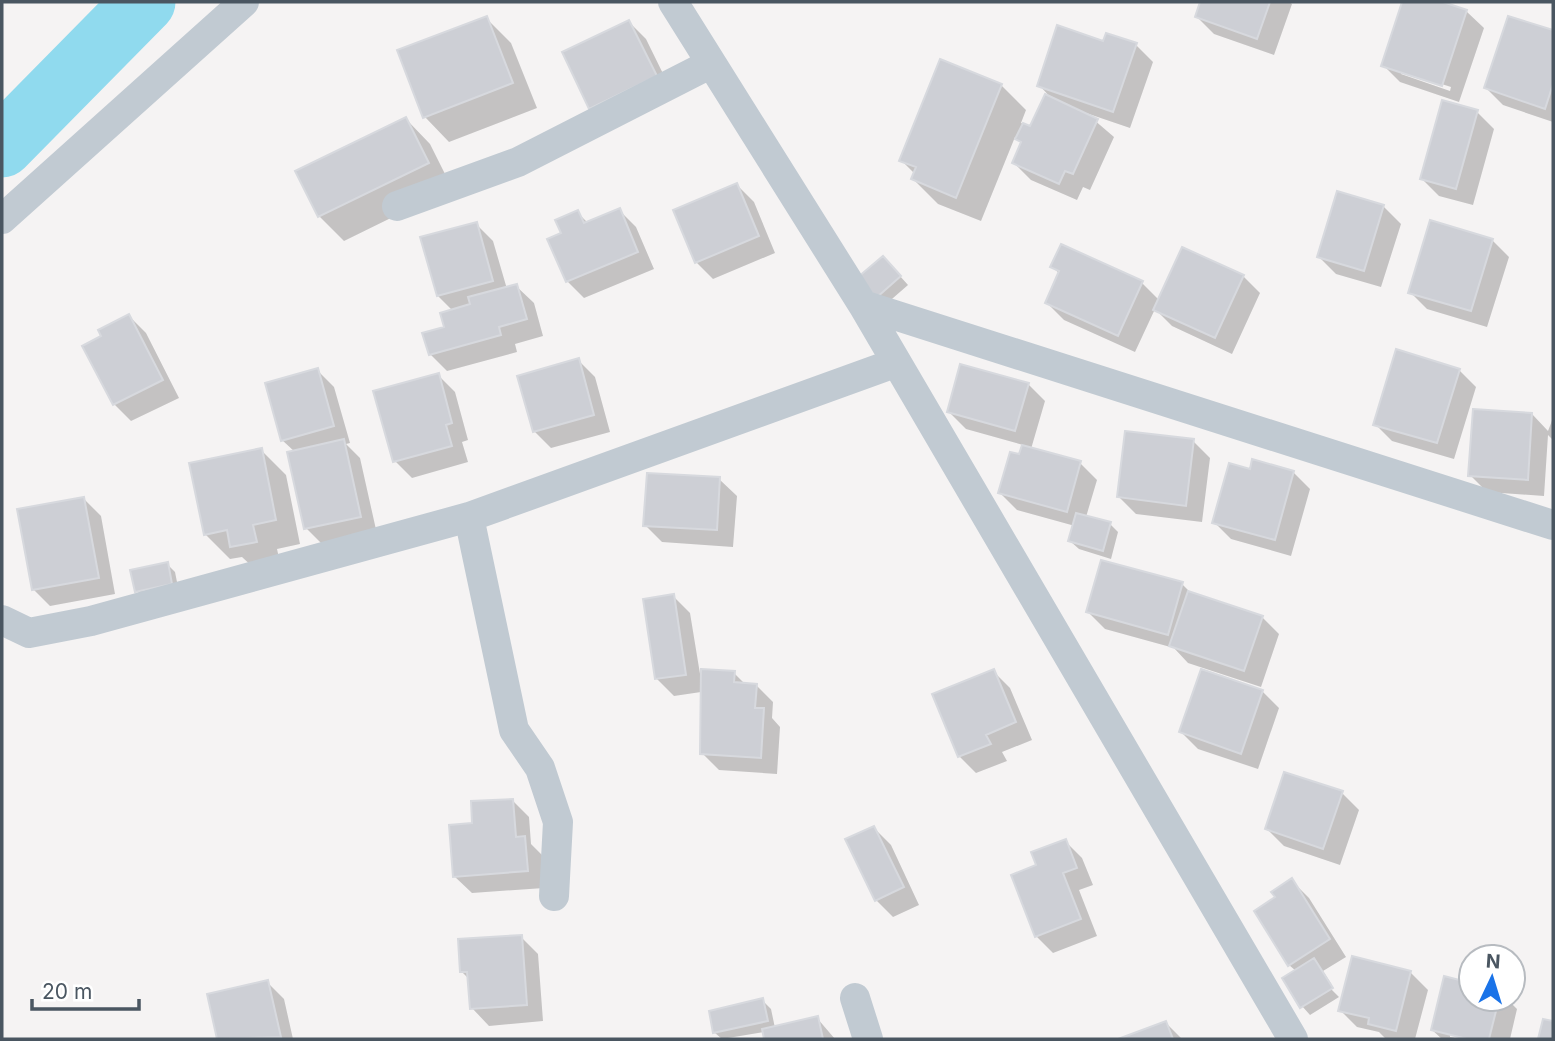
<svg xmlns="http://www.w3.org/2000/svg" width="1555" height="1041" viewBox="0 0 1555 1041" font-family="Inter,sans-serif">
<style>
.shadow{fill:#0003;fill-rule:evenodd}
.lines{fill:none;stroke-linecap:round;stroke-linejoin:round}
.river{stroke:#90daee;stroke-width:63}
.building{fill:#cdcfd5;stroke:#d7d9de;stroke-width:2}
.minor{stroke:#c1cad2;stroke-width:30}
</style>
<rect width="100%" height="100%" fill="#f5f3f3"/>
<path class="shadow" d="M1202 2H1289L1292 4 1274 55 1214 34 1197 17Z
M1404 2H1438L1466 11 1484 28 1459 102 1400 82 1383 65ZM1401 71 1451 87 1450 91 1401 74Z
M486 18 511 43 537 108 449 142 425 117Z
M1509 18 1553 32V122L1503 105 1486 88Z
M629 22 646 39 673 94 591 108 564 53Z
M1104 43 1136 45 1153 62 1130 128 1086 113 1114 137 1090 190 1083 187 1077 200 1031 180 1014 163 1022 144 1015 137 981 221 938 204 913 179 915 174 901 160 1001 85 1026 110 1021 123 1031 128 1053 100 1039 85Z
M1477 112 1494 129 1473 205 1439 196 1422 179Z
M406 119 430 144 452 188 344 241 319 216Z
M737 185 754 202 775 253 713 279 696 262Z
M1338 193 1384 207 1401 224 1381 287 1336 274 1319 257Z
M619 210 636 227 654 269 584 298 567 281 563 234 578 213 588 223Z
M476 224 493 241 507 289 516 286 534 303 543 336 515 344 517 352 447 371 430 354 453 311 438 296Z
M1492 240 1509 257 1487 327 1427 309 1410 292Z
M891 266 908 285 885 305 877 297Z
M1052 267 1142 283 1160 301 1243 276 1260 293 1232 354 1172 326 1155 309 1135 352 1064 320 1047 303 1060 274Z
M129 316 146 333 179 398 131 421 114 404Z
M578 360 595 377 610 432 551 448 534 431Z
M317 370 334 387 350 443 346 444 360 458 377 534 323 545 306 528 295 452 282 440Z
M1459 370 1476 387 1454 459 1392 441 1375 424Z
M438 375 455 392 468 440 462 442 468 462 412 478 395 461Z
M1028 384 1045 401 1031 449 1080 463 1097 480 1086 517 1110 524 1118 532 1111 559 1079 549 1070 541 1075 526 1017 510 1000 493 1023 445 966 429 949 412Z
M1532 414 1548 431 1553 418V440L1548 435 1544 496 1487 492 1470 475Z
M1193 441 1210 458 1202 522 1136 514 1119 497Z
M261 450 286 475 300 544 277 549 281 567 257 571 242 557 230 559 205 534Z
M1251 471 1293 472 1310 489 1291 556 1231 539 1214 522Z
M719 479 737 496 733 547 662 542 645 525Z
M84 499 101 516 115 594 50 606 33 589Z
M167 564 175 572 179 592 145 599 137 591Z
M1182 584 1191 593 1262 617 1279 634 1261 687 1188 663 1174 648 1105 629 1088 612Z
M673 596 690 613 701 680 734 673 746 685H756L773 702 772 718 780 727 777 774 719 770 702 753 704 715 700 710 701 692 674 696 657 679Z
M993 671 1010 688 1032 740 1002 752 1007 761 976 773 959 756Z
M1262 691 1279 708 1258 769 1198 749 1181 732Z
M1342 793 1359 810 1340 865 1284 846 1267 829Z
M512 800 529 817 531 844 542 855 544 888 472 893 454 876 474 825Z
M874 828 891 845 919 905 893 917 876 900Z
M1065 841 1082 858 1093 885 1079 890 1097 936 1053 953 1036 936 1039 866Z
M1292 881 1309 898 1346 957 1323 971 1332 985 1328 980 1325 983 1339 997 1310 1015 1302 1006 1296 971 1289 965 1278 898Z
M521 937 538 954 543 1021 489 1026 472 1008 469 979 462 972Z
M1410 972 1428 990 1415 1039H1386L1379 1032 1357 1027 1340 1010Z
M267 982 284 999 293 1039H219L209 996Z
M1471 985V999H1507L1517 1009 1510 1039H1474L1450 1033V1037L1460 1039H1442L1432 1030Z
M762 1000 771 1009 775 1028 817 1018 835 1039H766L764 1032 722 1039 715 1033Z
M1166 1023 1182 1039H1123Z"/>
<g class="lines">
<path class="river" d="M2 146 144 2"/>
</g>
<path class="building" d="M1200 2H1270L1257 39 1195 17Z
M1402 2H1443L1467 10 1442 86 1381 66Z
M487 16 513 83 423 118 397 50Z
M1508 16 1553 30V84L1545 109 1484 88Z
M629 20 657 76 589 109 562 52Z
M1057 25 1103 41 1106 33 1137 43 1113 112 1037 86Z
M940 59 1002 84 956 198 911 179 916 167 899 161Z
M1045 94 1098 119 1073 174 1065 171 1059 184 1012 163 1021 142 1015 139 1023 123 1030 126Z
M1442 100 1478 110 1456 189 1420 179Z
M406 117 429 163 318 217 295 171Z
M737 183 759 236 695 263 673 210Z
M1337 191 1384 205 1364 271 1317 257Z
M620 208 638 252 566 282 547 239 561 233 555 220 578 210 584 223Z
M1430 220 1493 239 1471 311 1408 293Z
M477 222 493 281 437 296 420 237Z
M1061 244 1143 281 1118 336 1045 303 1059 271 1050 267Z
M1182 247 1244 275 1215 338 1153 310Z
M883 256 901 276 876 298 858 277Z
M517 284 527 319 499 327 501 335 429 355 422 333 444 327 440 313 470 304 468 297Z
M129 314 163 380 113 405 82 346 101 336 98 330Z
M1396 349 1460 369 1437 443 1373 425Z
M579 358 594 415 533 432 517 376Z
M960 364 1029 383 1015 431 947 412Z
M318 368 334 426 281 441 265 383Z
M439 373 452 423 446 425 452 446 393 462 373 391Z
M1473 409 1532 413 1528 480 1468 476Z
M1125 431 1194 439 1186 506 1117 497Z
M344 439 361 517 304 529 287 452Z
M1022 445 1081 461 1067 512 998 493 1010 452 1019 454Z
M262 448 276 520 253 525 257 542 230 547 227 530 204 535 189 463Z
M1252 459 1294 471 1275 540 1212 523 1229 463 1250 469Z
M647 473 720 477 717 530 643 526Z
M84 497 99 578 32 590 17 509Z
M1076 513 1111 522 1103 551 1068 541Z
M1101 560 1183 582 1168 635 1086 612Z
M168 562 172 584 135 592 130 570Z
M1188 591 1263 616 1244 671 1169 646Z
M674 594 686 675 655 679 643 599Z
M701 669 735 671 734 682 757 684 755 708H764L761 758 700 754Z
M994 669 1016 722 986 735 991 744 958 757 932 694Z
M1201 669 1263 690 1241 754 1179 732Z
M1284 772 1343 791 1323 849 1265 829Z
M513 799 516 837 525 836 528 871 453 877 449 825 472 823 471 801Z
M874 826 904 887 875 901 845 839Z
M1066 839 1077 868 1063 873 1081 919 1035 937 1011 875 1036 865 1031 852Z
M1292 878 1330 939 1288 966 1254 911 1275 897 1271 892Z
M522 935 527 1005 470 1009 467 972H460L458 939Z
M1352 956 1411 971 1396 1031 1368 1024 1369 1018 1338 1011Z
M1314 958 1333 988 1300 1008 1282 978Z
M1444 976 1471 983V999H1499L1489 1039H1467L1431 1030Z
M268 980 281 1037 217 1039 207 994Z
M763 998 768 1021 713 1033 709 1011Z
M818 1016 823 1039H764L762 1029Z
M1543 1019 1553 1021V1039H1538Z
M1166 1021 1173 1039H1118Z"/>
<g class="lines">
<path class="minor" d="M673 2 863 305 1293 1039
M397 206 518 162 710 64
M2 219 244 2
M863 305 1553 525
M469 517 514 730 540 768 558 822 554 896
M2 620 29 633 91 621 469 517 895 363
M855 998 868 1039"/>
</g>
<rect width="1555" height="1041" fill="none" stroke="#4a5661" stroke-width="7"/>
<g transform="translate(1492 978) rotate(4)"><circle r="33" fill="#ffffff" stroke="#b7bbc0" stroke-width="2"/>
<path d="M0-5L12 26L0 18L-12 26Z" fill="#1a73e8"/>
<text y="-10" font-size="19" font-weight="bold" text-anchor="middle" fill="#4a5661">N</text>
</g>
<path d="M32 999v10h107v-10" fill="none" stroke="#4a5661" stroke-width="3.5"/>
<text x="42" y="999" font-size="21" fill="#4a5661" stroke="#ffffff" stroke-width="5" paint-order="stroke">20 m</text>
</svg>
